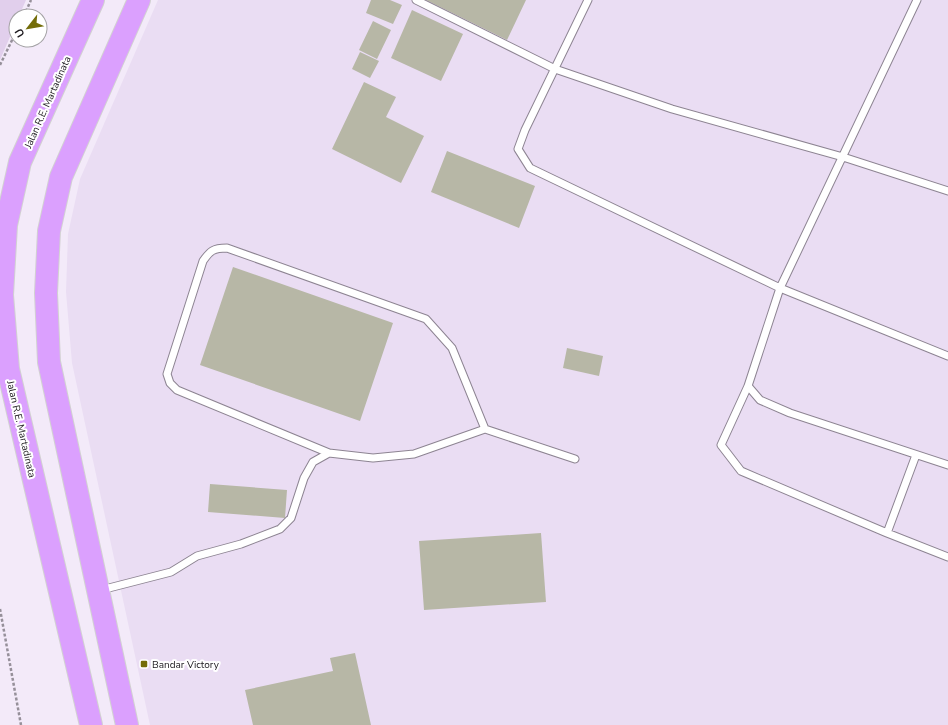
<svg xmlns="http://www.w3.org/2000/svg" width="948" height="725" viewBox="0 0 948 725" font-family="'Nunito Sans',sans-serif">
<style>
.built{fill:#eaddf3}
.green{fill:#e1cfec}
.building{fill:#b7b7a6}
.lines{fill:none;stroke-linecap:round;stroke-linejoin:round}
.lane-casing{stroke:#8d8492;stroke-width:9}
.highway-casing{stroke:#d2d1d2;stroke-width:24}
.path{stroke:#96909a;stroke-width:2.5;stroke-dasharray:3 2;stroke-linecap:butt}
.lane{stroke:#fff;stroke-width:7}
.highway{stroke:#dba0fe;stroke-width:22}
.poi-dot{fill:#746d09;stroke:#fff;stroke-width:1.5}
.labels{text-anchor:middle;stroke-width:4;stroke-linejoin:round;paint-order:stroke}
.street-label{font-size:10px;fill:#1c191e;stroke:#fff}
.poi-label{font-size:10px;fill:#1c191e;stroke:#fff;text-anchor:start}
</style>
<rect width="100%" height="100%" fill="#f3eaf9"/>
<path class="built" d="M158 0H948V725H150L72 363 66 292 68 234 80 179Z"/>
<path class="green" d="M0 0H26L19 16H16V23L0 60Z"/>
<path class="building" d="M371 0H390L402 5 393 24 366 13Z
M426 0H526L507 40Z
M412 10 463 34 441 81 391 58Z
M373 21 391 30 377 59 359 50Z
M360 52 379 61 370 78 352 69Z
M364 82 396 97 386 117 424 136 401 183 332 149Z
M447 151 535 186 519 228 431 192Z
M233 267 393 323 360 421 200 365Z
M567 348 603 356 599 376 563 368Z
M210 484 287 490 285 518 208 512Z
M541 533 546 602 424 610 419 541Z
M355 653 371 725H253L245 690 333 671 330 658Z"/>
<g class="lines">
<g class="lane-casing">
<path id="lane" d="M416 0 555 69 672 109 843 157 948 191
M588 0 525 130 518 149 530 168 780 288 948 356
M917 0 780 288 748 386 760 400 790 413 948 465
M748 386 721 445 741 471 887 533 948 557
M329 453 177 390 170 383 167 374 203 261C210 251 213 248 227 248L426 319 452 348 485 429
M887 533 916 455
M101 590 171 572 197 556 241 544 280 529 291 518 304 478 313 462 329 453 373 458 414 454 485 429 575 459"/>
</g>
<g class="highway-casing">
<path id="highway" d="M91 725 8 369 2 295 6 225 20 162 93 0
M127 725 49 362 46 293 49 231 61 177 139 0"/>
</g>
<path class="path" d="M24 16 31 0
M0 65 16 32
M0 609 21 725"/>
<use href="#lane" class="lane"/>
<use href="#highway" class="highway"/>
</g>
<rect class="poi-dot" x="140" y="660" width="8" height="8" rx="2"/>
<g class="labels">
<g class="street-label">
<text transform="translate(47 102) rotate(-66)" y="4">Jalan R.E. Martadinata</text>
<text transform="translate(22 429) rotate(77)" y="4">Jalan R.E. Martadinata</text>
</g>
<g class="poi-label">
<text x="152" y="668">Bandar Victory</text>
</g>
</g>
<g transform="translate(28 28) rotate(239)"><circle r="19" fill="#ffffff" stroke="#a4a3a5"/>
<path d="M0-3L7 15L0 10L-7 15Z" fill="#746d09"/>
<text y="-6" font-size="11" font-weight="bold" text-anchor="middle" fill="#1c191e">U</text>
</g>
</svg>
